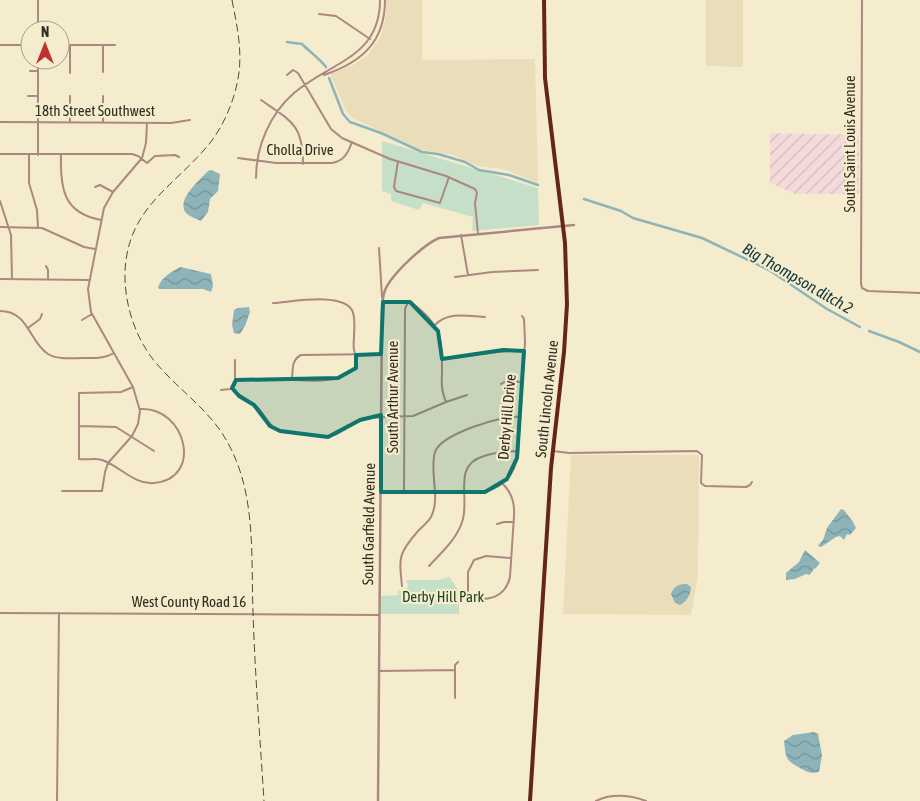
<svg xmlns="http://www.w3.org/2000/svg" width="920" height="801" viewBox="0 0 920 801" font-family="'Asap Condensed',sans-serif">
<style>
.built{fill:#eadeba}
.industrial{fill:url(#industrial-furrows)}
.green{fill:#c6dfc8}
.water{fill:url(#water-waves)}
.lines{fill:none;stroke-linecap:round;stroke-linejoin:round}
.canal{stroke:#8db4b9;stroke-width:2.5}
.minor{stroke:#ac8880;stroke-width:2}
.tertiary{stroke:#ac8880;stroke-width:2.5}
.trunk{stroke:#66251a;stroke-width:4}
.rail{stroke:#504b3d;stroke-width:1;stroke-dasharray:8 4;stroke-linecap:butt}
.marked{fill:#0f766e;fill-opacity:0.2;stroke:#0f766e;stroke-width:4;stroke-linejoin:round}
.labels{text-anchor:middle;stroke-width:4.5;stroke-linejoin:round;paint-order:stroke}
.street-label{font-size:15px;fill:#302c21;stroke:#f5ecce}
.park-label{font-size:15px;fill:#1c4524;stroke:#f5ecce}
.water-label{font-size:16px;font-style:italic;fill:#12383d;stroke:#f5ecce}
</style>
<defs>
<pattern id="industrial-furrows" width="10" height="10" patternUnits="userSpaceOnUse" patternTransform="scale(1.25)"><rect width="10" height="10" fill="#f5dadb"/><path d="M-1 1l2-2M0 10L10 0M9 11l2-2" fill="none" stroke="#d2bbbc"/></pattern>
<pattern id="water-waves" width="16" height="10" patternUnits="userSpaceOnUse" patternTransform="scale(1.25)"><rect width="16" height="10" fill="#8db4b9"/><path d="M0 5q4-4 8 0t8 0" fill="none" stroke="#749396"/></pattern>
</defs>
<rect width="100%" height="100%" fill="#f5ecce"/>
<path class="built" d="M386 0H422V60L535 59 538 183 503 169 477 166 454 155 422 150 352 118 347 113 330 74 353 65 368 55 381 36 386 14Z
M706 0H743V67L706 66Z
M571 455H699L698 575 691 615 563 614Z"/>
<path class="industrial" d="M770 133 859 135V194H795L770 183Z"/>
<path class="green" d="M382 141 538 188 539 225 472 231 473 217 423 203 419 210 391 201V194L382 191Z
M450 577 460 593 461 600 459 602V614H381V596L398 595V591H403L407 589 408 585 406 580H437Z"/>
<path class="water" d="M211 170 220 174 218 191 210 199 208 212 201 221C197 219 191 217 187 214 174 201 200 180 208 171Z
M180 267 211 274 213 286 211 292 203 289H159L158 287C163 276 170 273 180 267Z
M249 307 250 312 245 326 240 334 234 333 232 325 234 310 238 308Z
M841 509 844 510 853 522 856 528 850 535 847 534 844 540 840 536 836 537 821 547 818 546 823 540 827 528Z
M805 550 820 563 815 569 814 568 812 572 809 575 806 574 795 579 786 580V573L799 562Z
M687 584 691 587C691 593 687 602 680 605L675 603 671 594C674 586 679 584 687 584Z
M814 732 818 734 822 755 819 772C811 774 807 772 800 768 785 760 786 758 784 741L793 735Z"/>
<g class="lines">
<path class="canal" d="M287 42 302 44C310 52 319 58 326 67
M329 78 343 114 350 122 381 133 422 152 438 154 465 162 479 170 509 175 538 185
M584 199 621 211 633 218 702 238 769 270 827 309 860 327
M869 331 899 342 920 352"/>
<path class="minor" d="M38 0V30
M862 0 861 283 862 288 868 291 920 293
M319 14 336 16 370 39
M0 45H30
M60 45H115
M103 45V72
M38 60V155
M30 71H38
M70 73V45
M287 75 293 70 298 73 331 129 342 138 390 159 446 176 475 189 477 193 475 203 478 234
M324 75C362 62 385 42 385 0
M28 96H38
M70 96V122
M103 96V123
M261 100C291 121 303 124 303 164
M0 122 171 123 190 120
M0 154H132L138 156 147 163 155 156 175 155 179 157
M29 155V183L37 210 38 228
M61 155C60 188 63 213 101 220
M238 158 276 163H332C344 161 348 153 352 142
M398 161 394 187 396 191 440 203 449 177
M256 178C256 146 270 114 294 93 330 62 380 58 380 0
M95 187 100 185 113 192
M0 201 11 235 12 279
M0 227 42 228 84 247 95 249
M461 235 468 275
M379 248 382 297
M46 266 48 270V280
M455 277 492 272 538 270
M0 279 89 280
M383 302 412 303C443 326 442 339 442 375 441 385 442 393 446 402
M0 311C29 311 29 342 48 354 58 360 72 358 83 358 94 358 104 359 114 353
M82 320 92 314
M435 325C448 311 468 316 485 317
M28 328 40 319 42 314
M442 358C470 358 494 349 524 351
M236 380C252 380 267 379 283 379 306 380 336 386 355 368 357 361 355 356 354 349 353 346 354 341 354 337 354 329 356 318 352 310 341 292 292 302 273 303
M292 380C293 370 291 360 301 355L377 354 381 352
M501 384 506 381 522 382
M133 387 121 392 79 393V459C87 460 95 458 102 460 120 466 134 485 154 483 204 479 186 406 140 409
M232 388C240 397 246 398 255 405 264 412 267 424 277 430L328 437 337 434 365 418 413 416 446 402 467 395
M221 390 230 389 235 385V360
M79 426 116 427 154 451
M553 451 569 453 697 451 702 455 701 483 705 486 746 487 750 485 752 482
M503 484C512 493 515 503 514 516L510 577C505 599 487 601 468 598V572L474 560 486 556 511 558
M62 491H102L105 472 108 463 132 436 138 424 140 411 133 387 91 312 88 289 104 208 113 192 142 158 146 143 147 123
M381 492C401 492 422 493 443 493 477 493 511 497 518 454L525 342 524 319 522 316
M404 492 405 309 408 302
M497 524 504 522H514
M429 566C442 552 458 538 463 519 469 495 453 465 484 456 496 452 506 451 518 451
M402 586C399 557 398 554 418 531 422 527 428 522 431 517 441 498 429 473 435 452 441 434 502 415 520 417
M0 613 379 615
M379 671 455 670
M455 698V665L458 662
M57 801 59 613
M596 801C611 793 631 795 646 801"/>
<path class="tertiary" d="M378 801 382 310C382 304 383 296 385 290 392 274 423 245 439 238L574 225"/>
<path class="trunk" d="M530 801 551 468 564 352 567 304 565 243 545 78 544 0"/>
<path class="rail" d="M232 0C237 26 243 52 238 79 234 101 224 125 210 143 174 187 128 207 125 271 124 302 134 334 152 358 177 390 212 410 230 447 256 497 251 557 253 612 255 675 260 738 264 801"/>
</g>
<path class="marked" d="M383 302H410L438 331 442 359 503 350 524 351 517 458 507 479 485 492H381V415L360 420 328 437 280 431 270 426 254 405 239 396 232 388 236 380 338 378 356 368V355L381 354Z"/>
<g class="labels">
<g class="street-label">
<text x="95" y="116">18th Street Southwest</text>
<text transform="translate(850 144) rotate(-90)" y="5">South Saint Louis Avenue</text>
<text x="300" y="155">Cholla Drive</text>
<text transform="translate(393 397) rotate(-90)" y="5">South Arthur Avenue</text>
<text transform="translate(547 399) rotate(-84)" y="5">South Lincoln Avenue</text>
<text transform="translate(507 417) rotate(-85)" y="5">Derby Hill Drive</text>
<text transform="translate(369 524) rotate(-89)" y="5">South Garfield Avenue</text>
<text x="189" y="607">West County Road 16</text>
</g>
<g class="park-label">
<text x="443" y="602">Derby Hill Park</text>
</g>
<g class="water-label">
<text transform="translate(798 278) rotate(30)" y="6">Big Thompson ditch 2</text>
</g>
</g>
<g transform="translate(45 45)"><circle r="24" fill="#f5ecce" stroke="#a69f89"/>
<path d="M0-4L9 19L0 12L-9 19Z" fill="#c03132"/>
<text y="-8" font-size="14" font-weight="bold" text-anchor="middle" fill="#302c21">N</text>
</g>
</svg>
